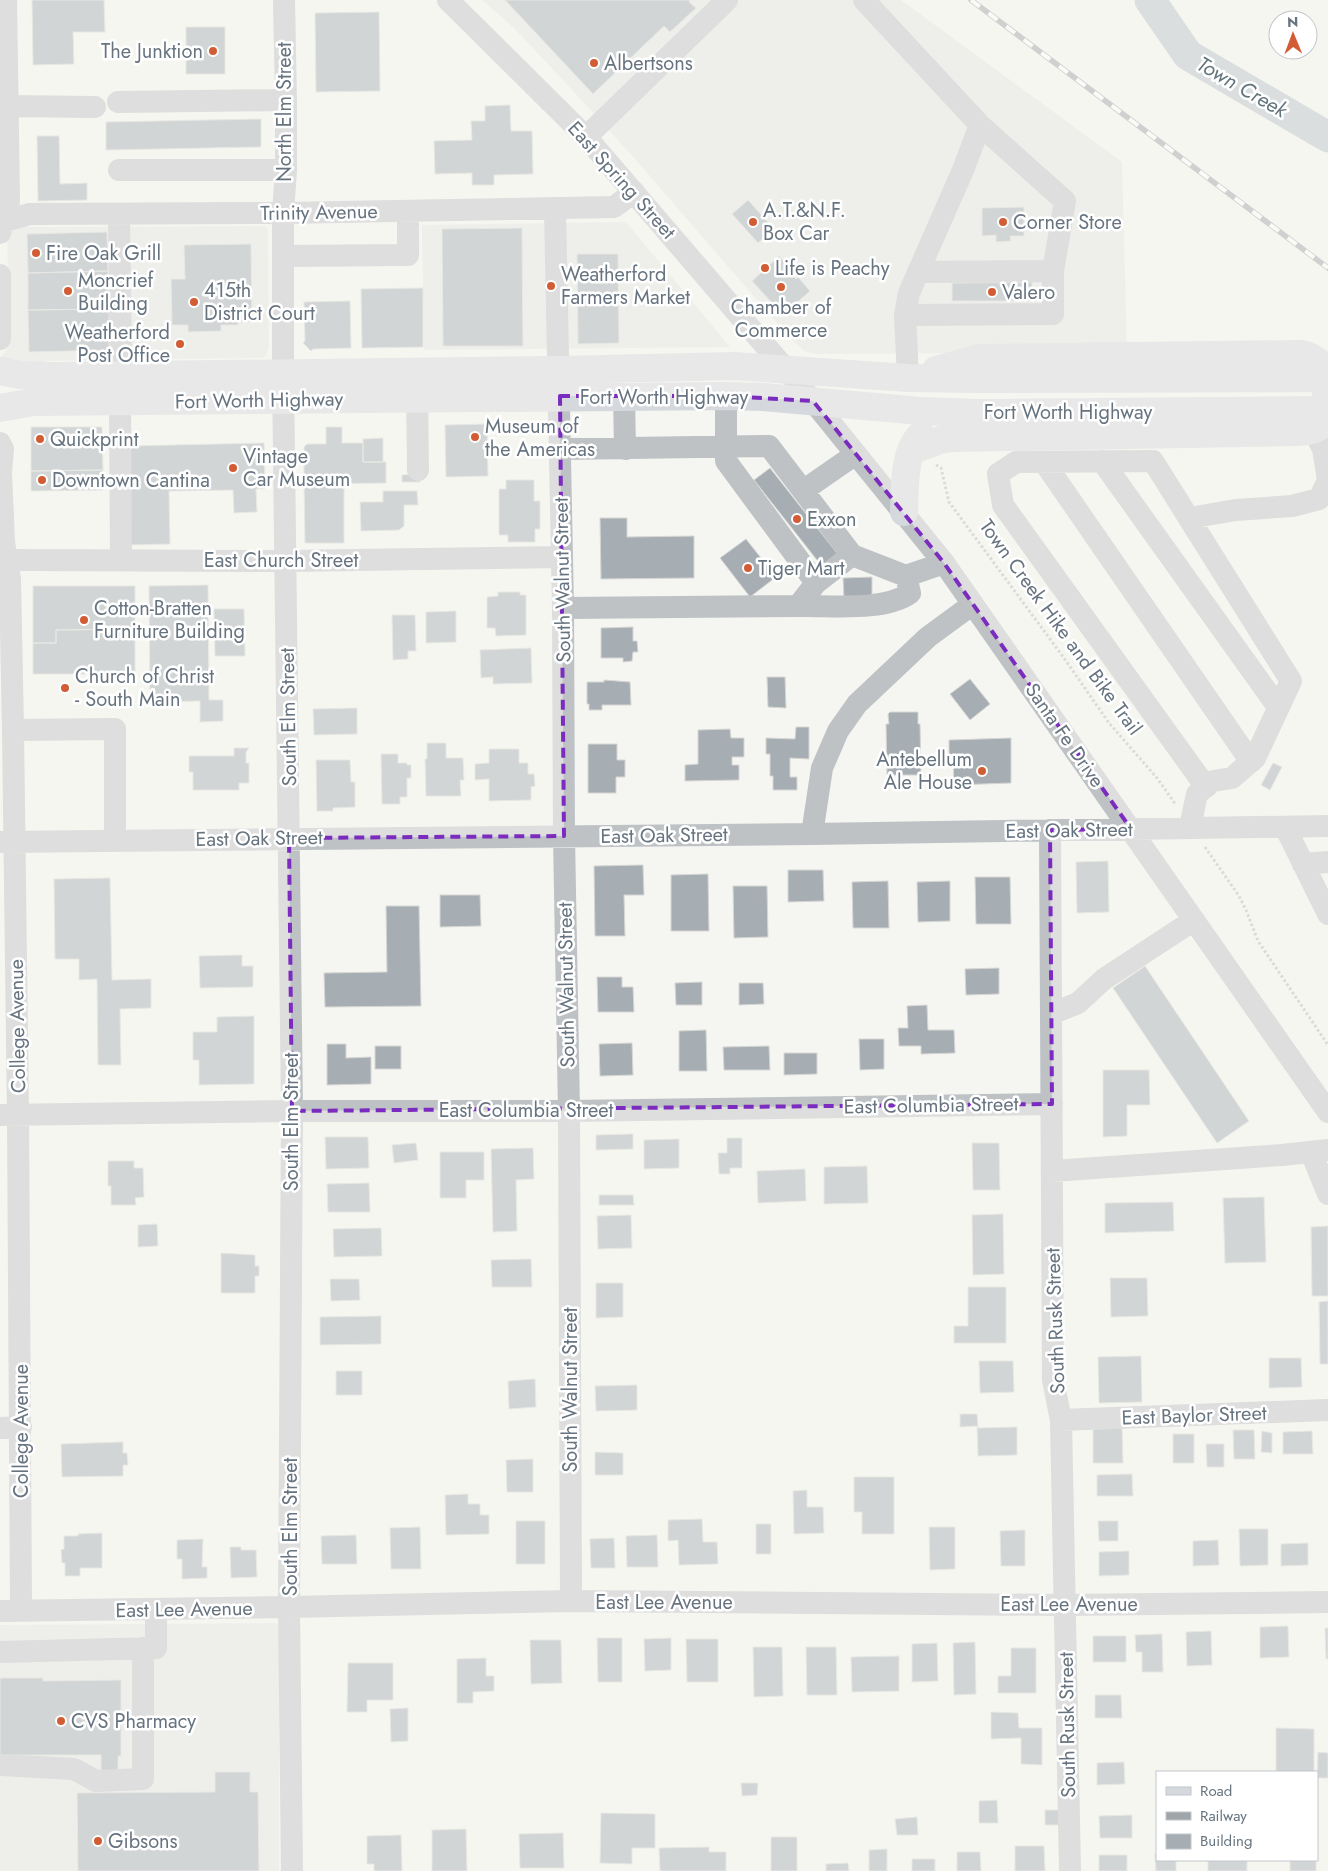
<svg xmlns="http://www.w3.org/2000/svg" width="1328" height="1871" viewBox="0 0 1328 1871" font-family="Jost,sans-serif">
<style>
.built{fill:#e5e6e5}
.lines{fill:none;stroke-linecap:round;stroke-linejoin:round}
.river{stroke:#b9c2c7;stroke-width:31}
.building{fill:#a7aeb3;stroke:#d6d6d4}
.path{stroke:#b8bbbd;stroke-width:3;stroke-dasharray:2.5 2.5;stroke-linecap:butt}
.minor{stroke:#bec2c5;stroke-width:22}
.major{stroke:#d5d8dc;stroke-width:28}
.rail-casing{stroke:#a0a5aa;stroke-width:5.5}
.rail{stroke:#fff;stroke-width:4;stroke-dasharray:11;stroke-linecap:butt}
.marked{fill:none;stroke:#7b2cbf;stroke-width:4;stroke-dasharray:10 6;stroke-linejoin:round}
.poi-dot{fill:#d25c34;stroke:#fff;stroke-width:2}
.labels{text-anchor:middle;stroke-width:5;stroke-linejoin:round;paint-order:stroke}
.poi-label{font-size:20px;fill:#677480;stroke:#fff;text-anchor:start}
.street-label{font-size:20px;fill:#677480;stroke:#fff}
.water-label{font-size:21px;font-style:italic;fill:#63757d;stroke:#fff}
</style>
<rect width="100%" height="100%" fill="#f5f5f1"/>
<path class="built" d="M482 0H901L1122 162 1127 352 814 354 804 351 783 330 635 159 574 92 514 28Z
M626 222 730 347 424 350 422 225Z
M265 226 268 229 269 347 266 356 262 358 45 361 40 365 0 359 10 344 7 235 15 227Z
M276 1623 279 1626V1871H0V1625Z"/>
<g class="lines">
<path class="river" d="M1150 0 1188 55 1328 137"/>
</g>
<path class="building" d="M32 0H104L105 32H73L74 64 33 65Z
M505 0H690L689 2 696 8 670 32 664 26 593 94Z
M379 12 380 91 316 92 315 13Z
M186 27H225V74H186Z
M510 105 511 131H532L533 174 494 175V185H472V173L435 174 434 141 472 140 471 121H485V106Z
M261 119V147L106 150V122Z
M37 136H59L60 184 87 183V200L38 201Z
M748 200 774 229 758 243 732 214Z
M1024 207V236H1010L1011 241 996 242V235L982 236V208Z
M522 228 523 346H443L442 229Z
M107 232 108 271 28 273 27 234Z
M251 244 252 322H238V325H221V331L188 332V325H172L171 279H185L184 245Z
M577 254H618L619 343 578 344Z
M779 256 792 271 790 272 796 279 798 277 810 291 783 315 752 281Z
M108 271 109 309 28 310V273Z
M1032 282V301H952V283Z
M423 288V347L362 348 361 289Z
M350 301 351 348 313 349 311 351 303 343 305 341 304 302Z
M109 309V350L29 352 28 310Z
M487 424 488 476 446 477 445 425Z
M31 427H102L103 470 31 471Z
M326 427H342V443H363V462H386V483L304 484V447L307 444H326Z
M383 438V462H363V439Z
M264 443 265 489H256L257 512 234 513 233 490 169 491 170 544 129 545 127 446Z
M770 468 840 557 824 569 754 480Z
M103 470V490L31 491V471Z
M420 474V482H402V475Z
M506 480H534V501H540V529H535V542H508V535H499V489H506Z
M344 483V543H305L304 484Z
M383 491H417L418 505H404V526L399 530 361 531 360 502H383Z
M600 518H627V537L694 536V578L601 579Z
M746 539 776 577 750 597 720 558Z
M872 577V598L844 599 843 578Z
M208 585 209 700H223V721L200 722V701L150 702 149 586Z
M33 586H135V629L56 630V643H33Z
M498 592H520V595H526V635L496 636 495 628H487V597L498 596Z
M214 609H244L245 656H215Z
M456 611V642L426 643V612Z
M392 615H415L416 651H408V659L393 660Z
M633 627V641H637L638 652H633L632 661 623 662V658H601V628Z
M135 629V674H33V643H56V630Z
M531 648 532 683 493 684V677L481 678 480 650Z
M767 677H785L786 708 768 707Z
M970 679 990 704 970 720 950 694Z
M604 680 630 682 631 705H602V710H589V704H587V682H604Z
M357 708V734L314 735 313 709Z
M890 712H918V724H920L921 775H887L886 724H889L888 714Z
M796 727H809V759L790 758V777H797V790H773V776H770V754H766V738L795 739Z
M730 729 731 738H744V757H732V765H739V780L685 781V765L698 764V730Z
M1011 738V783L954 785 953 758 949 759V740Z
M427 743H446V758H463L464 780H460L461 796H426L425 759H427Z
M588 744H617V760H625V777H616V793H588Z
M234 748H249L246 752V763H249V783H239V790H193V772H189V756H234Z
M489 749H519V763H528V774H534L535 786 531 787V800L489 801V779L475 780V764L489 763Z
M381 754H398V763H407V765H411V778H407V797H400V804H382Z
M316 760H350L351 782H355V807L333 808V811H317Z
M1273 763 1282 767 1270 790 1261 785Z
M1108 861 1109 912 1077 913 1076 862Z
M643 865 644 895H624L625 936H595L594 866Z
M788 870H823L824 901 788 902Z
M708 874 709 931H671V875Z
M975 877H1010L1011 924H976Z
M110 878 112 980 151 979V1008L120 1009 121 1065H98L97 979 79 980V959H55L54 879Z
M888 881 889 928H853L852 882Z
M950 881V921L918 922 917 882Z
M733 886H767L768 937 734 938Z
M440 895H480L481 926 440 927Z
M386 906H419L421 1006 325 1007 324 973 387 972Z
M242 955V966H253V987L200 988 199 956Z
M1145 966 1249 1121 1217 1143 1113 988Z
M999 968V994L966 995 965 969Z
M597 977H622V987H633L634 1012H598Z
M702 982V1005H676L675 983Z
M739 983H763L764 1004 739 1005Z
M927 1005 928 1030H954L955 1053 921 1054V1046H899L898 1028H908L907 1006Z
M254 1016V1084L199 1085V1060H193V1032H217V1017Z
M706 1030 707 1071H679V1031Z
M859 1039H884V1069L860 1070Z
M632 1043 633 1075 600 1076 599 1044Z
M327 1044H346V1058L371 1057V1084L327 1085Z
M375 1046H401V1069H375Z
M769 1046 770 1070H724L723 1047Z
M784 1053H817V1074L784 1075Z
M1103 1070H1149L1150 1105H1127V1136L1103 1137Z
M633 1134V1149L596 1150V1135Z
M325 1137H368L369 1168 326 1169Z
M727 1138H742V1168H730V1174H719L718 1153H727Z
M679 1139V1168L644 1169V1140Z
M416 1143 418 1160 394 1163 392 1145Z
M972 1143H999L1000 1190H973Z
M533 1148 534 1179 516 1180 517 1231 493 1232 491 1149Z
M440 1152H484V1180H466V1198H440Z
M108 1161H134V1168H143L144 1197 135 1198 136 1205H111V1186H108Z
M867 1166 868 1203 824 1204V1167Z
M805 1169 806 1201 758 1203 757 1171Z
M369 1183 370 1212H328L327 1184Z
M599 1195H633L634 1205H599Z
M1264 1197 1266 1262 1225 1263 1223 1198Z
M1173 1202 1174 1231 1105 1233V1203Z
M1003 1214 1004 1274 973 1275 972 1215Z
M631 1215 632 1248 598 1249 597 1216Z
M157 1224 158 1246 138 1247V1225Z
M1328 1226V1296H1312L1311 1227Z
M381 1228 382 1256 334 1257 333 1229Z
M221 1253 255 1255V1266H259V1276H255V1293H221Z
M531 1259 532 1287H492L491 1260Z
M1110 1278H1147L1148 1316 1111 1317Z
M330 1279H359L360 1300 331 1301Z
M596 1283H623V1317L596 1318Z
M968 1287H1006V1343H954V1326H968Z
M1328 1301V1364H1320L1319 1302Z
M381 1316V1344L320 1345V1317Z
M1141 1356 1142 1402 1099 1403 1098 1357Z
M1269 1358H1301L1302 1387 1269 1388Z
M979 1361H1013L1014 1392 980 1393Z
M336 1371H362V1395H336Z
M535 1379 536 1407 509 1409 508 1381Z
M637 1385V1410L596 1411 595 1386Z
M960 1414H977L978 1428 1017 1427V1455L978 1456 977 1426 960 1427Z
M1122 1428 1123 1463H1093V1429Z
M1233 1430H1254L1255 1459H1234Z
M1262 1431 1272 1433V1453L1261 1452Z
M1312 1431 1313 1454H1283V1432Z
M1173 1434H1194V1463H1173Z
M123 1442V1453H127L128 1465H123V1476L62 1477 61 1444Z
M1206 1444H1224V1467H1207Z
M595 1452 623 1453V1475H595Z
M533 1459V1492H507L506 1460Z
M1132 1474 1133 1496H1097V1475Z
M854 1477H894V1534H862V1512H854Z
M807 1490V1507H823L824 1533 794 1534 793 1491Z
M468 1494V1504H480V1515H489V1534L446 1535 445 1495Z
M702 1519 703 1542H717L718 1564 679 1565 678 1540 668 1541V1520Z
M516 1521H545V1564H516Z
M1098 1521H1118V1541H1099Z
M756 1524H771V1554H756Z
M420 1527 421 1569H391L390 1528Z
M929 1527H955V1569L930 1570Z
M1239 1529H1268V1565L1240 1566Z
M1025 1530V1566H1001L1000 1531Z
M102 1533V1568H80V1576H65V1563H62L61 1550 64 1549V1536H78V1534Z
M356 1535 357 1564H322L321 1536Z
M657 1535 658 1567H627L626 1536Z
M614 1538 615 1568H591L590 1539Z
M203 1539 202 1567H207V1578L182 1579V1559H177V1540Z
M1218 1540 1219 1565 1193 1566V1541Z
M1308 1543V1565L1281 1566V1544Z
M230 1547H241V1550H256L257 1577 231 1578Z
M1129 1551V1575L1099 1576V1552Z
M1288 1626 1289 1657 1260 1658V1627Z
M1325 1628H1328V1659H1326Z
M1211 1631 1212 1665 1187 1666 1186 1632Z
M1162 1634 1163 1672H1142V1652H1136L1135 1635Z
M1093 1636H1126V1662H1093Z
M597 1638H622V1682H598Z
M671 1638V1670L645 1671 644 1639Z
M686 1639H718V1682H687Z
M530 1640H561L562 1683 531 1684Z
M975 1642 976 1694 954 1695 953 1643Z
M937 1643 938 1681 912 1682V1644Z
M753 1647H782L783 1696 754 1697Z
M806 1647H836L837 1695H807Z
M1011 1648H1036V1693H998V1676H1011Z
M899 1656V1691L852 1692 851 1657Z
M486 1658V1676H494V1691L473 1692V1703H457V1659Z
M348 1663H393V1700H367V1712H347Z
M0 1678H43V1681L121 1680V1756H118V1776L101 1777V1755H0Z
M1095 1695H1121L1122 1718H1095Z
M408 1708V1741L391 1742 390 1709Z
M991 1712 1018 1713 1019 1728H1042V1765L1021 1764V1738L991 1739Z
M1276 1728 1314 1729V1772H1276Z
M1318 1752 1328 1753V1778H1317Z
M1124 1762 1125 1784 1097 1785V1763Z
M215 1772H250V1792H258L259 1871H78L77 1793 215 1792Z
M741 1783H758L757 1795 742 1796Z
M997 1800 998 1823H979V1801Z
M1045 1810H1060V1825H1045Z
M601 1813 655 1814V1848H632V1864L600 1863Z
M1132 1815V1838H1100L1099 1816Z
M917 1817 918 1835H897L895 1819Z
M466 1829 467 1871H432V1830Z
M563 1833 564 1868H520L519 1834Z
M401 1835 402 1871H374V1864H367V1836Z
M771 1837H797V1871H771Z
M1015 1846H1044L1045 1871H1015Z
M709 1847V1852H726V1871H660L659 1848Z
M887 1849V1871H869V1850Z
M957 1852H980L981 1871H957Z
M1155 1854H1157V1860H1176V1871H1156Z
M1099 1855H1127V1871H1099Z
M912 1859H935V1871H912Z
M1208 1860H1247V1871H1208Z
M1290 1860H1316V1871H1290Z
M848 1863 849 1871H826V1864Z"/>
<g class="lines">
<path class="path" d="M936 465 941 468 949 502 1064 658 1109 723 1157 778 1176 805
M1205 847 1239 896 1246 910 1258 941 1328 1045"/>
<path class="minor" d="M284 0 286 100V170L283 213V373L292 1111 289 1607 292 1871
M448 0 586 137 813 401 944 563 1328 1112
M864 0 980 125 1065 201 1053 271V314L905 315
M118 102 286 100
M7 106 95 107
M586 137 727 0
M119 170H286
M555 209 563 608 564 836 569 1111 571 1601
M119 214 121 375
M0 222 30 214 283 213 614 207 634 192
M0 233 9 201 6 0
M283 256 408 255V211
M918 272 1053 271
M0 275V339
M908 378 905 315 909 293 963 170 980 125
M417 383 418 470
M726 396V461L816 583 852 555 906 576 944 563
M624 397 625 449
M120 402 121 559
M0 443 3 449 1 472 4 542 10 579 13 730 18 1115 21 1610
M561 449 769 446 852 555
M1102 461 1278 707
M1044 462 1251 762
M804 490 856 454
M1189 518 1236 510 1292 506 1319 499 1328 480 1323 449 1313 430
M0 558 26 560 286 561 562 557
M798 606C829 605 884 612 910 593L906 576
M563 608 798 606 816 583
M13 730 115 729V840
M1190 827 1197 794 1213 781 1232 778 1255 758 1291 681 1153 461 1016 462 998 474 1003 505 1206 787
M1285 827 1328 914
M1050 830 1053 1380 1061 1420 1070 1871
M812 834 822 768 838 731 857 704 928 637 973 604
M0 842 812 834 1328 826
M1303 864 1328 862
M1051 1014 1078 1003 1104 979 1194 920
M0 1115 292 1111H569L1052 1104
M1311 1152 1328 1194
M1052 1171 1282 1155 1328 1150
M1061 1420 1328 1410
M0 1428 21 1427
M0 1611 289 1607 571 1601 1064 1605 1328 1602
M0 1652 156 1648V1610
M0 1765 74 1769 96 1781 143 1779V1648"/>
<path class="major" d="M0 371 20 375 56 376 559 370 734 366 908 378 981 379 1328 378
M0 408 33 402 726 396 763 397 921 411 977 413 1328 410
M911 451 940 440 952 438 1298 432C1306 431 1317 431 1323 423 1327 417 1326 407 1326 400 1326 376 1328 361 1302 354L979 358 936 370
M904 512C905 490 903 451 921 435"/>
<g class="rail-casing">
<path id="rail" d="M971 0 1328 268"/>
</g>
<use href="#rail" class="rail"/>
</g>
<path d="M0 0H1328V1871H0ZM560 396H726L813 401 944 563 1131 829 1050 830 1052 1104 292 1111 289 838 564 836Z" fill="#f5f5f1" fill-opacity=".55" fill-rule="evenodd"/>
<path class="marked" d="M560 396H726L813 401 944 563 1131 829 1050 830 1052 1104 292 1111 289 838 564 836Z"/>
<g class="poi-dot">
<circle cx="213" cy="51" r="5"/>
<circle cx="594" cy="63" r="5"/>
<circle cx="753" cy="222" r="5"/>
<circle cx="1003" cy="222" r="5"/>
<circle cx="36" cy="253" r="5"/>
<circle cx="765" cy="268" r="5"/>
<circle cx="551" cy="286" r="5"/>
<circle cx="781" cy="287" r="5"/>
<circle cx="68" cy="291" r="5"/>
<circle cx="992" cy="292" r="5"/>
<circle cx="194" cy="302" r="5"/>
<circle cx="180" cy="344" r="5"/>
<circle cx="475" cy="437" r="5"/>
<circle cx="40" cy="439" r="5"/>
<circle cx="233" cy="468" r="5"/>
<circle cx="42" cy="480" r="5"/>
<circle cx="797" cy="519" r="5"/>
<circle cx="748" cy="568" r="5"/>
<circle cx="84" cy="620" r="5"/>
<circle cx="65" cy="688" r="5"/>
<circle cx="982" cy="771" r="5"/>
<circle cx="61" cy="1721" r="5"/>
<circle cx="98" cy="1841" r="5"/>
</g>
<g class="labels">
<g class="poi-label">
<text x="203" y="58" text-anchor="end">The Junktion</text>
<text x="604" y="70">Albertsons</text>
<text x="763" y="217">A.T.&amp;N.F.<tspan x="763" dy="23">Box Car</tspan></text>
<text x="1013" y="229">Corner Store</text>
<text x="46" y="260">Fire Oak Grill</text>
<text x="775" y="275">Life is Peachy</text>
<text x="561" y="281">Weatherford<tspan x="561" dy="23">Farmers Market</tspan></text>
<text x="78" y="287">Moncrief<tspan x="78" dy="23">Building</tspan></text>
<text x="204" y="297">415th<tspan x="204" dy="23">District Court</tspan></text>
<text x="1002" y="299">Valero</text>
<text x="781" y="314" text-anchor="middle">Chamber of<tspan x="781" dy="23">Commerce</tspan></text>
<text x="170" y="339" text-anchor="end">Weatherford<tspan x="170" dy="23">Post Office</tspan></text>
<text x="485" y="433">Museum of<tspan x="485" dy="23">the Americas</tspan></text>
<text x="50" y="446">Quickprint</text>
<text x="243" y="463">Vintage<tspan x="243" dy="23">Car Museum</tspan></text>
<text x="52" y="487">Downtown Cantina</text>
<text x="807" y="526">Exxon</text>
<text x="758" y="575">Tiger Mart</text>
<text x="94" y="615">Cotton-Bratten<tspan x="94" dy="23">Furniture Building</tspan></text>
<text x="75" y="683">Church of Christ<tspan x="75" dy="23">- South Main</tspan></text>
<text x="972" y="766" text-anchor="end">Antebellum<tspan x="972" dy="23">Ale House</tspan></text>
<text x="71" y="1728">CVS Pharmacy</text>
<text x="108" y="1848">Gibsons</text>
</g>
<g class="street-label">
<text transform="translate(284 112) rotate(-90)" y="7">North Elm Street</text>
<text transform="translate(622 180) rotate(48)" y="7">East Spring Street</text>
<text transform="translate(319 212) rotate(-1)" y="7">Trinity Avenue</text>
<text x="664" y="404">Fort Worth Highway</text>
<text transform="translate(259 400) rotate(-1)" y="7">Fort Worth Highway</text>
<text x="1068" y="419">Fort Worth Highway</text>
<text x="281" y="567">East Church Street</text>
<text transform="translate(562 580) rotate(-91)" y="7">South Walnut Street</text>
<text transform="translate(1061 627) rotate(54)" y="7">Town Creek Hike and Bike Trail</text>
<text transform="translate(288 717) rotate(-91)" y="7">South Elm Street</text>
<text transform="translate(1065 735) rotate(55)" y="7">Santa Fe Drive</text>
<text transform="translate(1069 830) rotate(-1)" y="7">East Oak Street</text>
<text transform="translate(664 835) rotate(-1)" y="7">East Oak Street</text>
<text transform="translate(259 838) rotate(-1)" y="7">East Oak Street</text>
<text transform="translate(566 985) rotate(-91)" y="7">South Walnut Street</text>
<text transform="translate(17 1026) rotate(-91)" y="7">College Avenue</text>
<text transform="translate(931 1105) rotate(-1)" y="7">East Columbia Street</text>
<text x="526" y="1117">East Columbia Street</text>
<text transform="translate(291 1122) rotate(-90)" y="7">South Elm Street</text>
<text transform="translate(1055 1321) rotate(-92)" y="7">South Rusk Street</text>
<text transform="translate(570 1390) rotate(-90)" y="7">South Walnut Street</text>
<text transform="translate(1194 1415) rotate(-2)" y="7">East Baylor Street</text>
<text transform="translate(21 1431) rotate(-90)" y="7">College Avenue</text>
<text transform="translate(290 1527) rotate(-90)" y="7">South Elm Street</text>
<text x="664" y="1609">East Lee Avenue</text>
<text x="1069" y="1611">East Lee Avenue</text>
<text transform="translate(184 1609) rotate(-1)" y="7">East Lee Avenue</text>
<text transform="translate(1067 1725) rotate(-91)" y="7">South Rusk Street</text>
</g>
<g class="water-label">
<text transform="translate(1242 87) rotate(30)" y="7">Town Creek</text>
</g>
</g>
<rect x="1156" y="1771" width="162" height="90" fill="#ffffff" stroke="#c2c7cc"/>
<rect x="1166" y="1787" width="25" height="8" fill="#d5d8dc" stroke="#c2c7cc"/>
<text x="1200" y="1796" font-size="15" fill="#677480">Road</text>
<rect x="1166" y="1812" width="25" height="8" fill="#a0a5aa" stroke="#c2c7cc"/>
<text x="1200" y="1821" font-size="15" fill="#677480">Railway</text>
<rect x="1166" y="1834" width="25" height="15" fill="#a7aeb3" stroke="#c2c7cc"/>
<text x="1200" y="1846" font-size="15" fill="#677480">Building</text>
<g transform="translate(1293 35) rotate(359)"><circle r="24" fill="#ffffff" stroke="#c2c7cc"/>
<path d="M0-4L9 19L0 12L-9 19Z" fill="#d25c34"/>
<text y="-8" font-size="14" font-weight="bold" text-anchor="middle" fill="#677480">N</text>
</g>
</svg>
